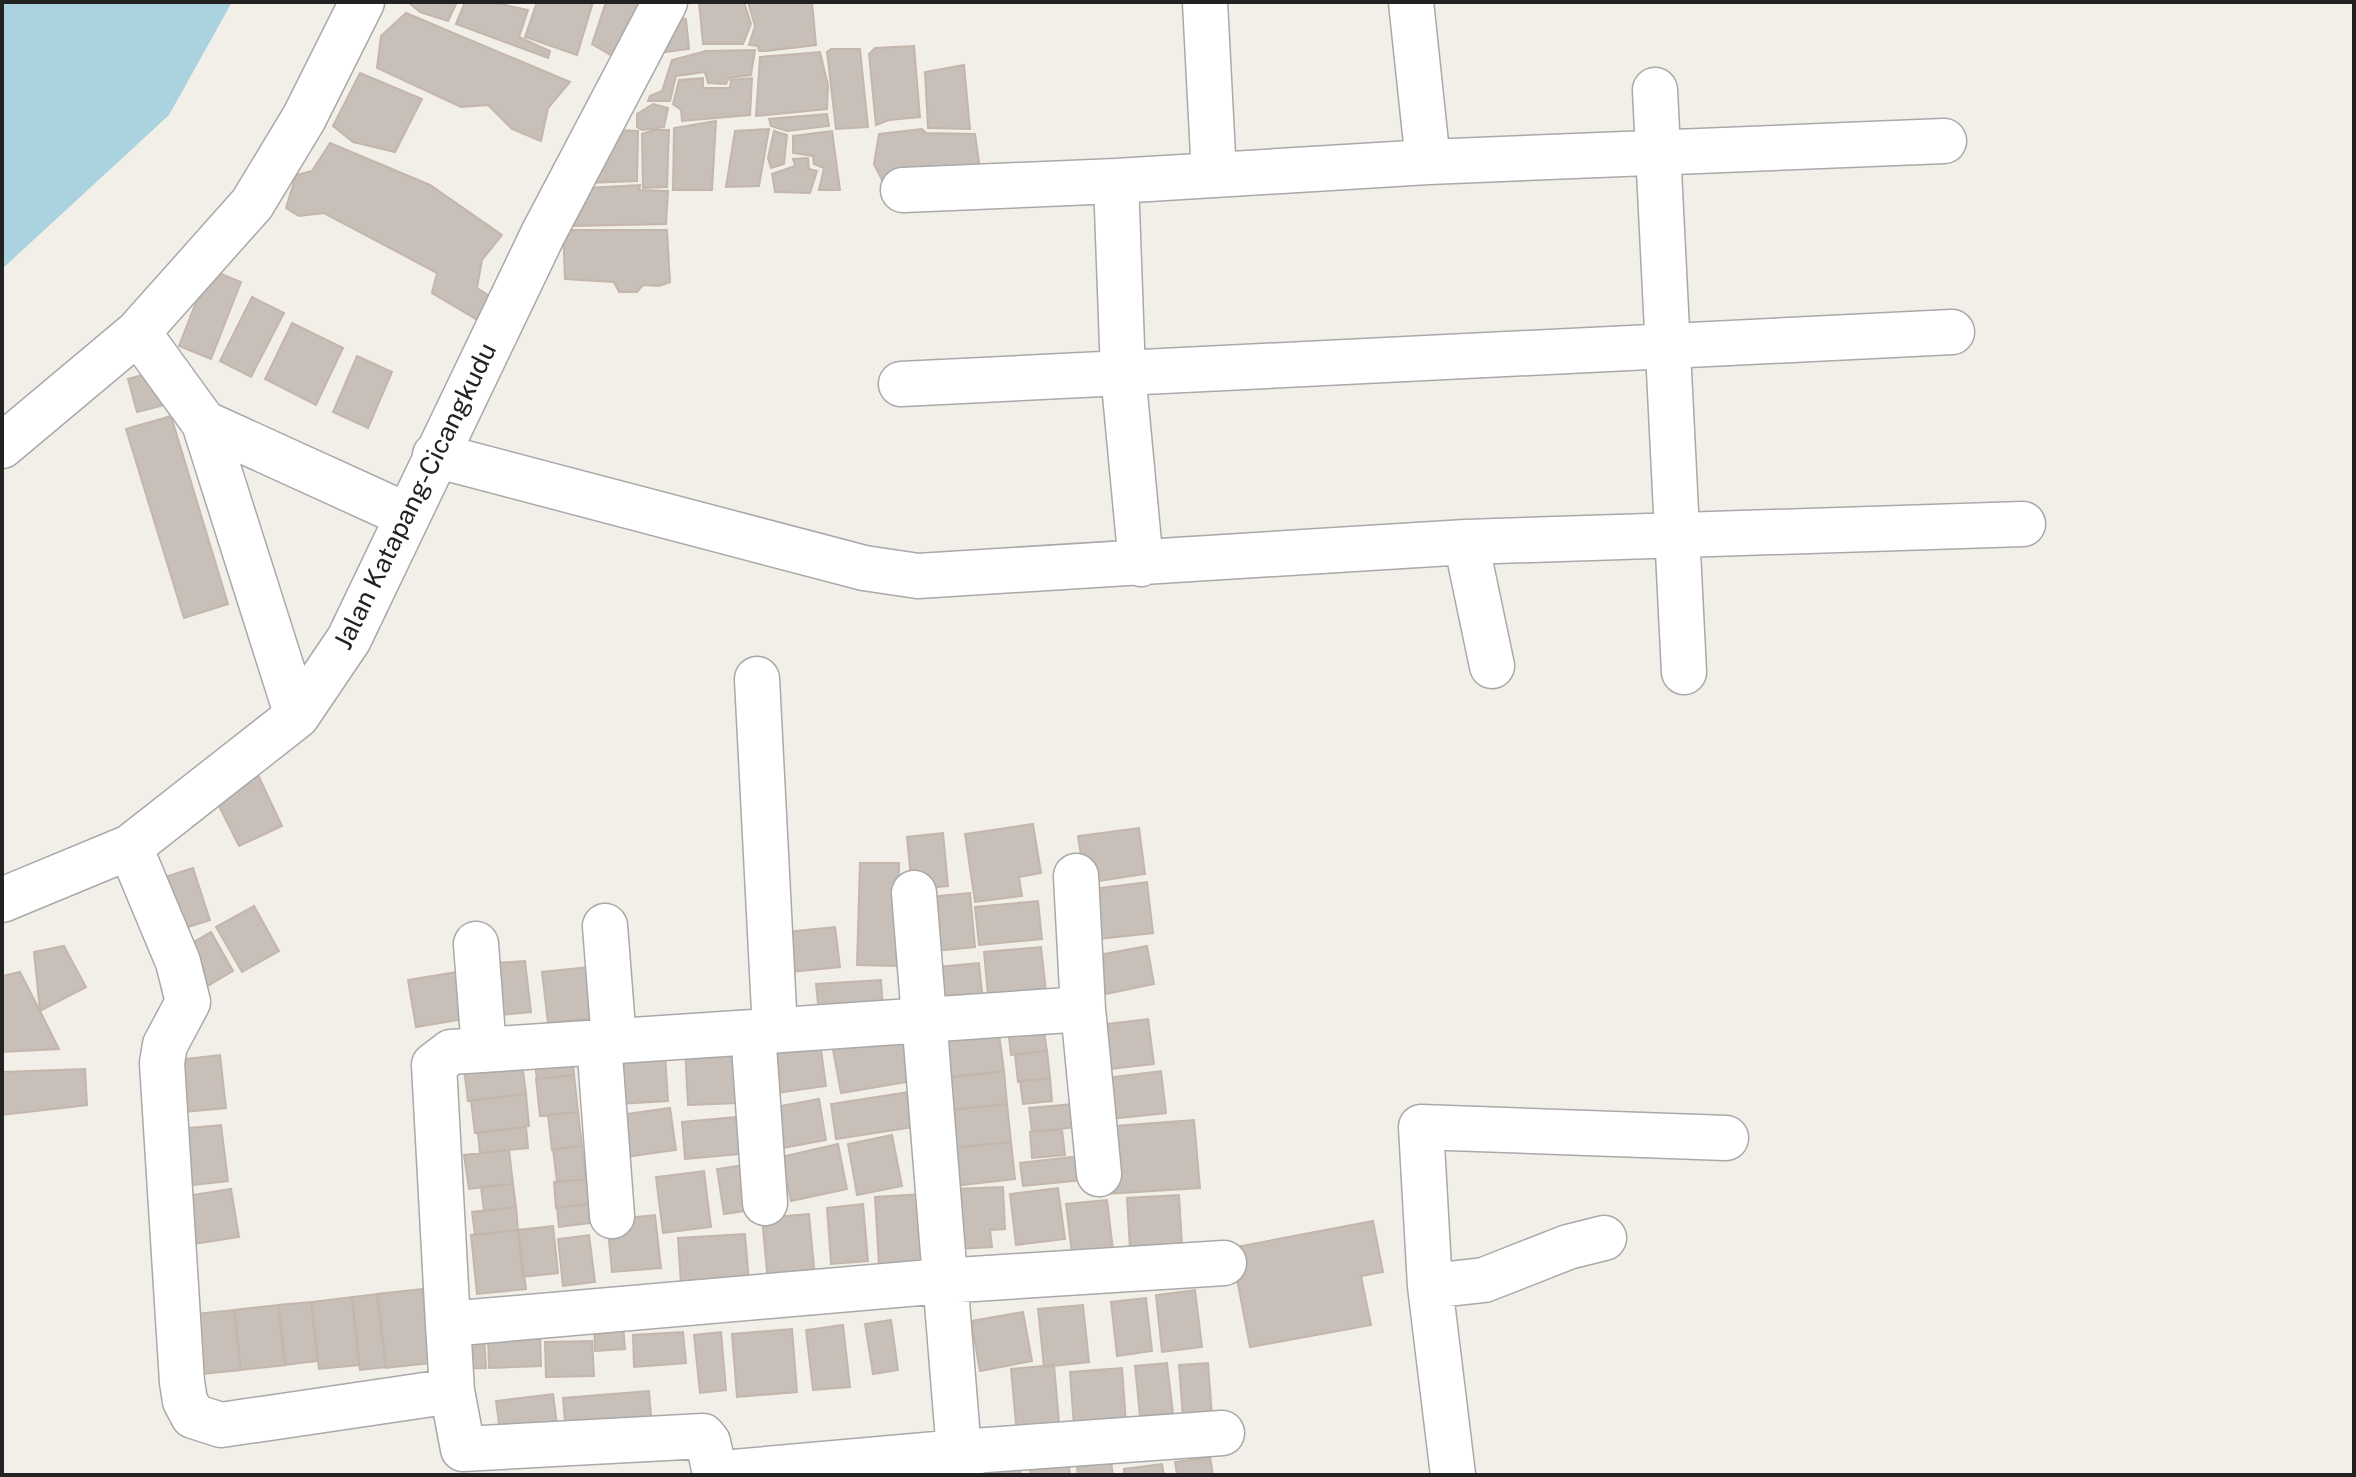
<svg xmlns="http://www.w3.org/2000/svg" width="2356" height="1477" viewBox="0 0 2356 1477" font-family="'Public Sans',sans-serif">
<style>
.water{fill:#aad3df}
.building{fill:#c7bfb8;stroke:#c4b6ab;stroke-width:2}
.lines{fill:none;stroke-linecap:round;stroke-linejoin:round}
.minor-casing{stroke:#a9a9a9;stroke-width:47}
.minor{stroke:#fff;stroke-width:44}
.labels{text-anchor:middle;stroke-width:8;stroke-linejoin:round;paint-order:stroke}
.street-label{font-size:26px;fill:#222;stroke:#fff}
</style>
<rect width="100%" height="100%" fill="#f2efe9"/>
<path class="water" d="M2 2H232L169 115 2 269Z"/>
<path class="building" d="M408 2H457L448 21 420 12Z
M465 2H491L528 10 519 37 550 51 548 58 456 24Z
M537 2H593L577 55 525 37Z
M606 2H646L612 56 592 44Z
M699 2H744L751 24 743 44H703Z
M748 2H812L816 45 766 51H759L758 46 749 45 755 26Z
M406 13 570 82 548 108 541 141 512 129 488 105 461 107 377 68 381 36Z
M679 18 686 19 689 49 665 52 669 34 675 31Z
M914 46 920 117 889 120 876 125 869 54 875 48Z
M831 49H860L868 127 836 129 827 52Z
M755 50 751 75 729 78 726 84 708 83 705 72 676 76 670 101H648L650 96 662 91 672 60 706 51Z
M820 52 828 85 827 109 756 116 760 57Z
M964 65 970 129 928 128 925 72Z
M360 73 422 99 395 152 353 142 333 126Z
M703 78V88H730L731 80 752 78 750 115 682 121 681 110 673 104 679 80Z
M653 104 668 108 664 127 642 130 637 127V114Z
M827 114 829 126 787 131 771 126 769 119Z
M716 121 712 190H673L674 128Z
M769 129 759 186 726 187 735 131Z
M922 129 926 133 975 134 981 176 884 184 874 164 879 134Z
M617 130 638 131 637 181 588 183Z
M654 130H669L667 187 643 188 642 134Z
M774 131 787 135 784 164 771 168 768 158Z
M832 131 840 190H819L824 168 814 164 813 156 793 153V136Z
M330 143 430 185 502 235 482 260 477 288 494 299 481 322 432 293 437 273 324 213 299 216 286 208 296 175 312 171Z
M808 158 809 169 817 171 810 193 775 192 772 174 795 166 793 159Z
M640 185 639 190 668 191 666 224 572 226 586 188Z
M563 230H667L670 282 659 286 643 285 637 292H619L614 282 565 279Z
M209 269 241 282 211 359 179 346Z
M252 297 284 313 251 377 220 361Z
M292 323 343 348 316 405 265 379Z
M357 356 392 372 368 428 333 412Z
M160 370 168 404 137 412 128 379Z
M171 416 228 604 184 618 126 429Z
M258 775 282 826 239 846 214 796Z
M1033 824 1041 873 1019 877 1022 896 975 902 965 834Z
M1139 828 1145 874 1085 883 1078 836Z
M943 833 948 886 912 889 907 837Z
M860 863H899L897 966 857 965Z
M193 868 210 920 176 931 159 879Z
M1147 882 1153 933 1090 940 1084 890Z
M970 893 975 947 925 952 919 898Z
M1038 901 1042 939 979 945 975 907Z
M254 906 279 951 242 972 216 927Z
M835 927 840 967 781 973 776 933Z
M211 932 233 971 204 988 182 949Z
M64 946 86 987 40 1011 34 952Z
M1147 946 1154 984 1096 996 1088 957Z
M1041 947 1047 1001 989 1006 984 952Z
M525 961 531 1012 489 1016 484 964Z
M979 963 983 1001 930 1006 926 968Z
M599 966 605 1017 548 1023 542 972Z
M469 970 476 1017 416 1027 408 980Z
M20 972 40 1011 59 1049 2 1052V976Z
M881 980 883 1009 819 1014 816 984Z
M1148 1019 1154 1064 1103 1070 1097 1025Z
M1043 1025 1047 1051 1011 1055 1008 1029Z
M903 1027 913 1081 841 1093 831 1039Z
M999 1033 1004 1071 949 1077 945 1039Z
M819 1036 826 1086 769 1094 762 1044Z
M735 1046 738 1103 688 1105 685 1049Z
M1047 1051 1050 1078 1018 1082 1015 1055Z
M665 1053 668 1101 618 1104 615 1056Z
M572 1054 574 1075 537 1079 534 1058Z
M220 1055 226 1108 174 1113 169 1061Z
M522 1063 526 1094 468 1101 464 1069Z
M85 1069 87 1105 2 1115V1072Z
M1004 1071 1007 1104 951 1110 947 1078Z
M1161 1071 1166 1113 1110 1119 1105 1078Z
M574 1075 578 1112 540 1116 536 1079Z
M1050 1078 1052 1101 1023 1104 1020 1081Z
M909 1092 914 1127 836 1139 831 1104Z
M526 1094 529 1126 475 1133 471 1101Z
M819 1099 826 1140 777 1149 770 1108Z
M1007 1104 1011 1142 952 1148 948 1110Z
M1073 1104 1076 1127 1032 1132 1029 1108Z
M670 1108 676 1150 625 1157 619 1115Z
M578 1112 582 1146 552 1150 548 1115Z
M736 1117 740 1154 685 1159 682 1122Z
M1194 1120 1200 1188 1106 1194 1101 1127Z
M221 1125 228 1181 185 1186 178 1129Z
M526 1127 528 1148 480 1153 478 1133Z
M1062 1129 1065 1155 1032 1158 1030 1132Z
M892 1135 902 1186 857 1195 848 1144Z
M1011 1142 1015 1179 954 1186 950 1148Z
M838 1144 847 1189 791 1201 781 1157Z
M582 1146 586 1179 557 1182 553 1149Z
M509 1150 513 1184 469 1189 464 1155Z
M1080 1156 1083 1180 1023 1186 1020 1163Z
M752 1164 759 1209 724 1214 717 1169Z
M704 1171 711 1227 663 1233 656 1177Z
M586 1179 589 1204 556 1208 554 1182Z
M513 1184 516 1207 484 1211 481 1187Z
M1003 1187 1005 1229 990 1230 992 1247 957 1249 954 1189Z
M1058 1188 1065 1239 1016 1245 1010 1194Z
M231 1189 239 1237 193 1244 186 1196Z
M923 1194 927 1262 879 1265 875 1197Z
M1179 1195 1182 1246 1130 1249 1127 1198Z
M1107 1200 1114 1258 1073 1262 1066 1204Z
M589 1204 591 1223 559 1227 557 1208Z
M863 1204 868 1261 831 1264 827 1208Z
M516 1207 518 1230 475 1235 472 1212Z
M809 1214 815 1278 768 1282 762 1218Z
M655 1215 661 1268 612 1272 607 1220Z
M1373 1221 1383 1272 1361 1276 1371 1325 1250 1347 1231 1248Z
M553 1226 558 1273 523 1277 518 1230Z
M518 1230 526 1289 477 1294 471 1235Z
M745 1234 749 1282 681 1285 678 1238Z
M589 1235 595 1282 563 1286 558 1239Z
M422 1289 430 1363 386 1368 377 1294Z
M1195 1290 1202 1347 1162 1352 1156 1295Z
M377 1294 386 1367 360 1370 352 1297Z
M352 1297 359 1365 319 1369 311 1302Z
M1146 1298 1152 1351 1117 1356 1111 1302Z
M311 1302 318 1361 285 1365 278 1305Z
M278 1305 286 1365 241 1370 234 1310Z
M1083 1305 1089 1362 1044 1367 1038 1309Z
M234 1310 241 1370 202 1374 196 1314Z
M1023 1312 1032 1361 980 1371 971 1321Z
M891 1320 898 1370 873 1374 865 1324Z
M623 1324 625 1349 595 1351 594 1325Z
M843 1325 850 1387 813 1390 806 1330Z
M792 1329 797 1392 737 1397 732 1334Z
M683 1332 686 1363 634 1367 633 1335Z
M721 1332 726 1390 700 1393 694 1335Z
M484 1336 486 1368 456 1369 455 1337Z
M540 1336 541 1366 489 1368 488 1337Z
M592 1341 594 1376 546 1377 545 1342Z
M1167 1363 1173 1413 1140 1416 1135 1366Z
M1208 1363 1212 1416 1183 1419 1179 1365Z
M1054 1365 1060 1433 1017 1436 1011 1369Z
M1122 1368 1126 1423 1074 1426 1070 1372Z
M649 1391 652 1428 566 1435 563 1398Z
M553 1394 558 1433 501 1440 496 1401Z
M1210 1457 1213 1475H1177L1175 1462Z
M1111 1462 1113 1475H1078L1077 1467Z
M1162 1464 1164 1475H1124V1469Z
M1069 1466 1070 1475H1030V1470Z
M1020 1467 1021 1475H970V1472Z"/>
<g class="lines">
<g class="minor-casing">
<path id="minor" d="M1205 2 1214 175
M1411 2 1428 162
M1655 90 1684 672
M1116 181 1428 162 1944 141
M903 190 1116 181 1123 373 1141 564
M138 332 204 423 297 716
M901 384 1952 332
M204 423 406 515
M2 446 138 332 252 204 304 118 362 2
M435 455 864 568 918 576 1466 542 2023 524
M1466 542 1492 666
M757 679 775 1030
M130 847 178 962 188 1002 165 1045 162 1063 182 1382 185 1401 193 1416 221 1425 452 1391
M1076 876 1083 1009 1099 1174
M914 893 959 1452 722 1473 714 1469 708 1442 703 1436 463 1449 452 1391 448 1324 942 1281 1224 1263
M2 900 130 847 297 716 349 639 543 234 665 2
M605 926 614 1041
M476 944 484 1050
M599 1042 612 1216
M765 1203 753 1032 1083 1009
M1430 1286 1484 1280 1568 1247 1604 1238
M448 1324 434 1065 451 1052 753 1032
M962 1475 959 1452 1222 1433
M1453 1475 1430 1286 1421 1127 1726 1138"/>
</g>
<use href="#minor" class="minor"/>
</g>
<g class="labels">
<g class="street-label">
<text transform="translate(415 496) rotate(-64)" y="9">Jalan Katapang-Cicangkudu</text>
</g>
</g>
<rect width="2356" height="1477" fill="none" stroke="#222222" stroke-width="8"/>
</svg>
